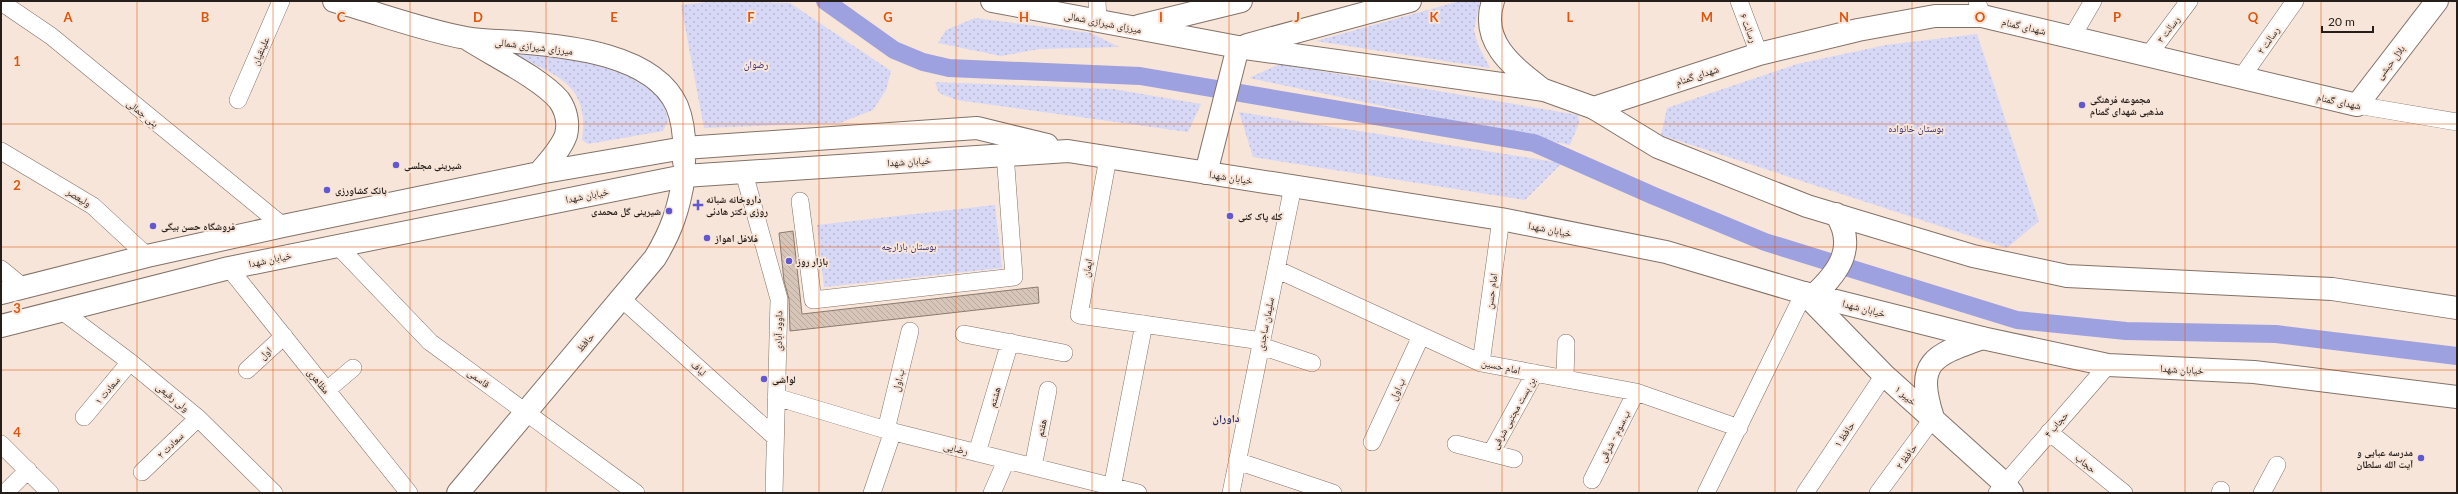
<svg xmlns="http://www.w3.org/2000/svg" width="2458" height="494" viewBox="0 0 2458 494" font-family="Lato,'Noto Naskh Arabic',sans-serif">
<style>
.park{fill:url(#park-dots)}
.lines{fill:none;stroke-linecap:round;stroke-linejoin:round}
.canal{stroke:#9ea1df;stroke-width:18}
.building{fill:url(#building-back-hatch);stroke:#8a7a6f}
.minor-casing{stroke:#837268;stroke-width:18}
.tertiary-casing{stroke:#837268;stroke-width:24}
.secondary-casing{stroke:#837268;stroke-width:24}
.minor{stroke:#fff;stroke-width:17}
.tertiary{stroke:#fff;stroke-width:22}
.secondary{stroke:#fff;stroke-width:22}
.grid{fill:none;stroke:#de560d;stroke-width:1;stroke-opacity:0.55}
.poi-dot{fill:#6158d1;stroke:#f8e5d9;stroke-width:1.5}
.labels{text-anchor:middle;stroke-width:4;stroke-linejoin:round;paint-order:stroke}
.street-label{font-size:10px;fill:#251e1a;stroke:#f8e5d9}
.park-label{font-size:10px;fill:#2c256c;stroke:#f8e5d9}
.poi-label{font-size:10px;font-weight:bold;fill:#251e1a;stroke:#f8e5d9;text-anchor:start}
.neighbourhood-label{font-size:11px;font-weight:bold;fill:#2d2a65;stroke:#f8e5d9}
.grid-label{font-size:13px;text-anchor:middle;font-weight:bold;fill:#de560d;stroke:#f8e5d9;stroke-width:4;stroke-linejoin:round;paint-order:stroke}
</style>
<defs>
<pattern id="park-dots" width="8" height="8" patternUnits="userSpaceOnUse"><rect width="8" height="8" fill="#d6d8f6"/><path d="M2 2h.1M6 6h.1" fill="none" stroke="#b8b9d2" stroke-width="1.8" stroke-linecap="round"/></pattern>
<pattern id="building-back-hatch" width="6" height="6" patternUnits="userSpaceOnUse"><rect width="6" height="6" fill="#d8c5b9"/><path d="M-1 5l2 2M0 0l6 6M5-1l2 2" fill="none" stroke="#b9a99e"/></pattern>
</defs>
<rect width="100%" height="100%" fill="#f8e5d9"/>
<path class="park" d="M717 1 790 3 891 71 886 90 873 110 840 123 704 128 681 5Z
M1460 1H1480L1474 30 1478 45 1490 68 1316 41Z
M975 18 1091 33 1119 47 1040 49 1001 56 938 43 946 30Z
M1977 34 2039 221 2007 248 1661 135 1667 108 1797 64 1886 45Z
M516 53 619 61 663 100 668 121 663 131 588 144 582 140C590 88 560 76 519 57Z
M1280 64 1578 115 1579 123 1570 145 1249 78Z
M935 82 1113 89 1201 104 1188 132 957 100 939 93Z
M1239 112 1562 163 1525 200 1253 157Z
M995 205 1002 268 824 287 817 225Z"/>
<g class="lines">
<path class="canal" d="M825 1 894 50 923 62 949 68 1140 76 1534 143 1654 196 1765 242 2017 320 2126 331 2276 334 2457 356"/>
</g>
<path class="building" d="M793 231 802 314 1038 287 1039 303 790 331 789 299 784 281 779 233Z"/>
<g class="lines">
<g class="minor-casing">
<path id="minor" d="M1097 1 1098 21
M1739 1 1759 54
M1977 1 1982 16
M1 2 51 36 283 226
M2072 37 2093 1
M2147 57 2189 1
M2241 78 2295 1
M238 100 281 1
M2357 105 2457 122
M1 151 93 206 147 256
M1108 158 1079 315 1262 341
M744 173 779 299 774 493
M800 201 813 300 1014 277 1005 153
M337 245 430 342 636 493
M229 268 409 493
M1 269 23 287
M1276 269 1481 363 1636 392 1739 428
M622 299 775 437
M62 311 130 362 198 418 274 493
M964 334 1064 353
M1261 346 1312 363
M1481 363 1501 219
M247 370 284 336
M1565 379 1566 343
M327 390 353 368
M776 397 886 430 1138 493
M84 417 130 362
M886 430 910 331
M2049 432 2124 493
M1372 442 1421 336
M1 444 50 493
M1456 444 1514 459
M977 453 1010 342
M1491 453 1535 373
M1237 461 1333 493
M1033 467 1048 390
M142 472 198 418
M1592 480 1636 392
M5 493 28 470
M872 493 893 431
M992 493 1006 461
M1111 493 1144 324
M1231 493 1293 186
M1706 493 1804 293
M1805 493 1884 375
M1878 493 1933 418
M1997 493 2108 365
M2220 493 2221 490
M2262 493 2277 465"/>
</g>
<g class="tertiary-casing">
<path id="tertiary" d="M1594 108 1759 54 1858 30 1935 16H1982L2357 105 2437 1
M1804 293 1884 375 2005 484 2012 493
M1933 418C1915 362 1932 356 1982 338
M458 493 655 258C672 230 679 208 684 176"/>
</g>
<g class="secondary-casing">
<path id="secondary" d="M334 1C378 13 422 30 466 38 482 41 501 41 517 42 567 46 654 54 677 106 684 123 685 144 684 162
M992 1 1238 47 1544 90 1594 108 1658 147 1807 206 1973 256 2067 276 2332 289 2457 308
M1493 1C1479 43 1515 68 1543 90
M1139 26 1241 1
M469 40C494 56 540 78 559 100 566 110 569 123 566 135 561 149 549 161 539 173
M1247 45 1410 1
M1206 173 1238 47
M1 293 147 256 283 226 539 173 684 148 977 128 1047 145
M1814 295C1839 272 1857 247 1836 214
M1 326 229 268 684 176 1068 151 1501 219 1666 252 1804 293 1982 338 2108 365 2254 372 2457 397"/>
</g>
<use href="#minor" class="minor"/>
<use href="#tertiary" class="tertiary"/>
<use href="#secondary" class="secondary"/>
</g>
<path class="grid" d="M137 1V493M273 1V493M410 1V493M546 1V493M683 1V493M819 1V493M956 1V493M1092 1V493M1229 1V493M1366 1V493M1502 1V493M1639 1V493M1775 1V493M1912 1V493M2048 1V493M2185 1V493M2321 1V493M1 124H2457M1 247H2457M1 370H2457"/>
<g class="poi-dot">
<circle cx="2082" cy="105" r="4"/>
<circle cx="396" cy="165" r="4"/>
<circle cx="327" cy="190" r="4"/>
<path d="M696 199h4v4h4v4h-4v4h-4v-4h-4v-4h4z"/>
<circle cx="669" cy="211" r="4"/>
<circle cx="1230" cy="216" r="4"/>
<circle cx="153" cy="226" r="4"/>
<circle cx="707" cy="238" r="4"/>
<circle cx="789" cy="261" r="4"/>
<circle cx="764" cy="379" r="4"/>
<circle cx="2421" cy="458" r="4"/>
</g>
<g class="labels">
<g class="street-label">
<text transform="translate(1103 22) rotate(11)" y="4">میرزای شیرازی شمالی</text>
<text transform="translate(2024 26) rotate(13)" y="4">شهدای گمنام</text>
<text transform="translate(1749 28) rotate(69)" y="4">رسالت ۶</text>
<text transform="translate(2168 29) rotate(-53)" y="4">رسالت ۳</text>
<text transform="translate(2268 40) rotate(-55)" y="4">رسالت ۲</text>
<text transform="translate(534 46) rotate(7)" y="4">میرزای شیرازی شمالی</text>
<text transform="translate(260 51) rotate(-67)" y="4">علینقیان</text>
<text transform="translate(2390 62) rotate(-52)" y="4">بلال حبشی</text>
<text transform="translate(1697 75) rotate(-18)" y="4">شهدای گمنام</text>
<text transform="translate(2339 101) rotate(12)" y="4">شهدای گمنام</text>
<text transform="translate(143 113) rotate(39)" y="4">بنی جمالی</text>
<text transform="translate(909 161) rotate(-4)" y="4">خیابان شهدا</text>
<text transform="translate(1231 177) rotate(9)" y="4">خیابان شهدا</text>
<text transform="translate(587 195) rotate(-11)" y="4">خیابان شهدا</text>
<text transform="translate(79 197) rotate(31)" y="4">ولیعصر</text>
<text transform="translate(1550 229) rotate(11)" y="4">خیابان شهدا</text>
<text transform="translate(270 259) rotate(-12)" y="4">خیابان شهدا</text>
<text transform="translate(1087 268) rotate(-80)" y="4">ایمان</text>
<text transform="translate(1491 291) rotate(-82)" y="4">امام حسن</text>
<text transform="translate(1864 308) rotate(14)" y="4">خیابان شهدا</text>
<text transform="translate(1265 324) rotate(-79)" y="4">سلیمان ساجدی</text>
<text transform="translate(778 331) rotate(-89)" y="4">داوود آبادی</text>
<text transform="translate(585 342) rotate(-50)" y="4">حافظ</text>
<text transform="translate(265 353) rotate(-43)" y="4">اول</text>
<text transform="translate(1501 366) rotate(12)" y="4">امام حسین</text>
<text transform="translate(699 368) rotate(42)" y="4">لباف</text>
<text transform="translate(2182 369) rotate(3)" y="4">خیابان شهدا</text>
<text transform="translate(479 378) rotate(36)" y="4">قاسمی</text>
<text transform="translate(898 380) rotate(-77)" y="4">ب.اول</text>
<text transform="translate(319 381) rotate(51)" y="4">مظاهری</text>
<text transform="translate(1397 389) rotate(-65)" y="4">ب.اول</text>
<text transform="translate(107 390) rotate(-50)" y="4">سعادت ۱</text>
<text transform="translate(1906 395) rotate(41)" y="4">خیبر ۱</text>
<text transform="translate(173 397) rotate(39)" y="4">ولی رفیعی</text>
<text transform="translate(994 397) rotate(-74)" y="4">هشتم</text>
<text transform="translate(1513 413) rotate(-61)" y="4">بن بست مجتبی شرفی</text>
<text transform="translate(2056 424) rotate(-49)" y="4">حجاب ۴</text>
<text transform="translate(1041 428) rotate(-79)" y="4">هفتم</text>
<text transform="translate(1844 434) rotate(-56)" y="4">حافظ ۱</text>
<text transform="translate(1614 436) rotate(-63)" y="4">ب.سوم - شرقی</text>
<text transform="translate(170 445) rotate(-44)" y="4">سعادت ۲</text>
<text transform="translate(956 448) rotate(14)" y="4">رضایی</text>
<text transform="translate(1906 456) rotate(-54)" y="4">حافظ ۲</text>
<text transform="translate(2086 463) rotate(39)" y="4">حجاب</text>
</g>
<g class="park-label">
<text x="756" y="68">رضوان</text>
<text x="1916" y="132">بوستان خانواده</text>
<text x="909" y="250">بوستان بازارچه</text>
</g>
<g class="poi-label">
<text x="2090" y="103">مجموعه فرهنگی<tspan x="2090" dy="12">مذهبی شهدای گمنام</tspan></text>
<text x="404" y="169">شیرینی مجلسی</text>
<text x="335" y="194">بانک کشاورزی</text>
<text x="706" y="203">داروخانه شبانه<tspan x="706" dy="12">روزی دکتر هادئی</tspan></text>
<text x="661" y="215" text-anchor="end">شیرینی گل محمدی</text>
<text x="1238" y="220">کله پاک کنی</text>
<text x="161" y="230">فروشگاه حسن بیگی</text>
<text x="715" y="242">فلافل اهواز</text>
<text x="797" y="265">بازار روز</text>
<text x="772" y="383">لواشی</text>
<text x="2413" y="456" text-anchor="end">مدرسه عبایی و<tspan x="2413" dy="12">آیت الله سلطان</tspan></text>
</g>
<g class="neighbourhood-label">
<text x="1226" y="422">داوران</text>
</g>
</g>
<g class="grid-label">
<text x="68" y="22">A</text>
<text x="205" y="22">B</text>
<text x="341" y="22">C</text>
<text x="478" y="22">D</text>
<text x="614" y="22">E</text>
<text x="751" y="22">F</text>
<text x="888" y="22">G</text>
<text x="1024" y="22">H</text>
<text x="1161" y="22">I</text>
<text x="1297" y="22">J</text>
<text x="1434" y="22">K</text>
<text x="1570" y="22">L</text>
<text x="1707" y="22">M</text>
<text x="1844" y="22">N</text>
<text x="1980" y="22">O</text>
<text x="2117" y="22">P</text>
<text x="2253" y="22">Q</text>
<text x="17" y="66">1</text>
<text x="17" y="190">2</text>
<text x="17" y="313">3</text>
<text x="17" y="437">4</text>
</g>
<rect width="2458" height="494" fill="none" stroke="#251e1a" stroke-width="4"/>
<path d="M2322 26v6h51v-6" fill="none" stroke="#251e1a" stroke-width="2"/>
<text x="2328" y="26" font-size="12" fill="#251e1a" stroke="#f8e5d9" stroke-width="3" paint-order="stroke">20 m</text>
</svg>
